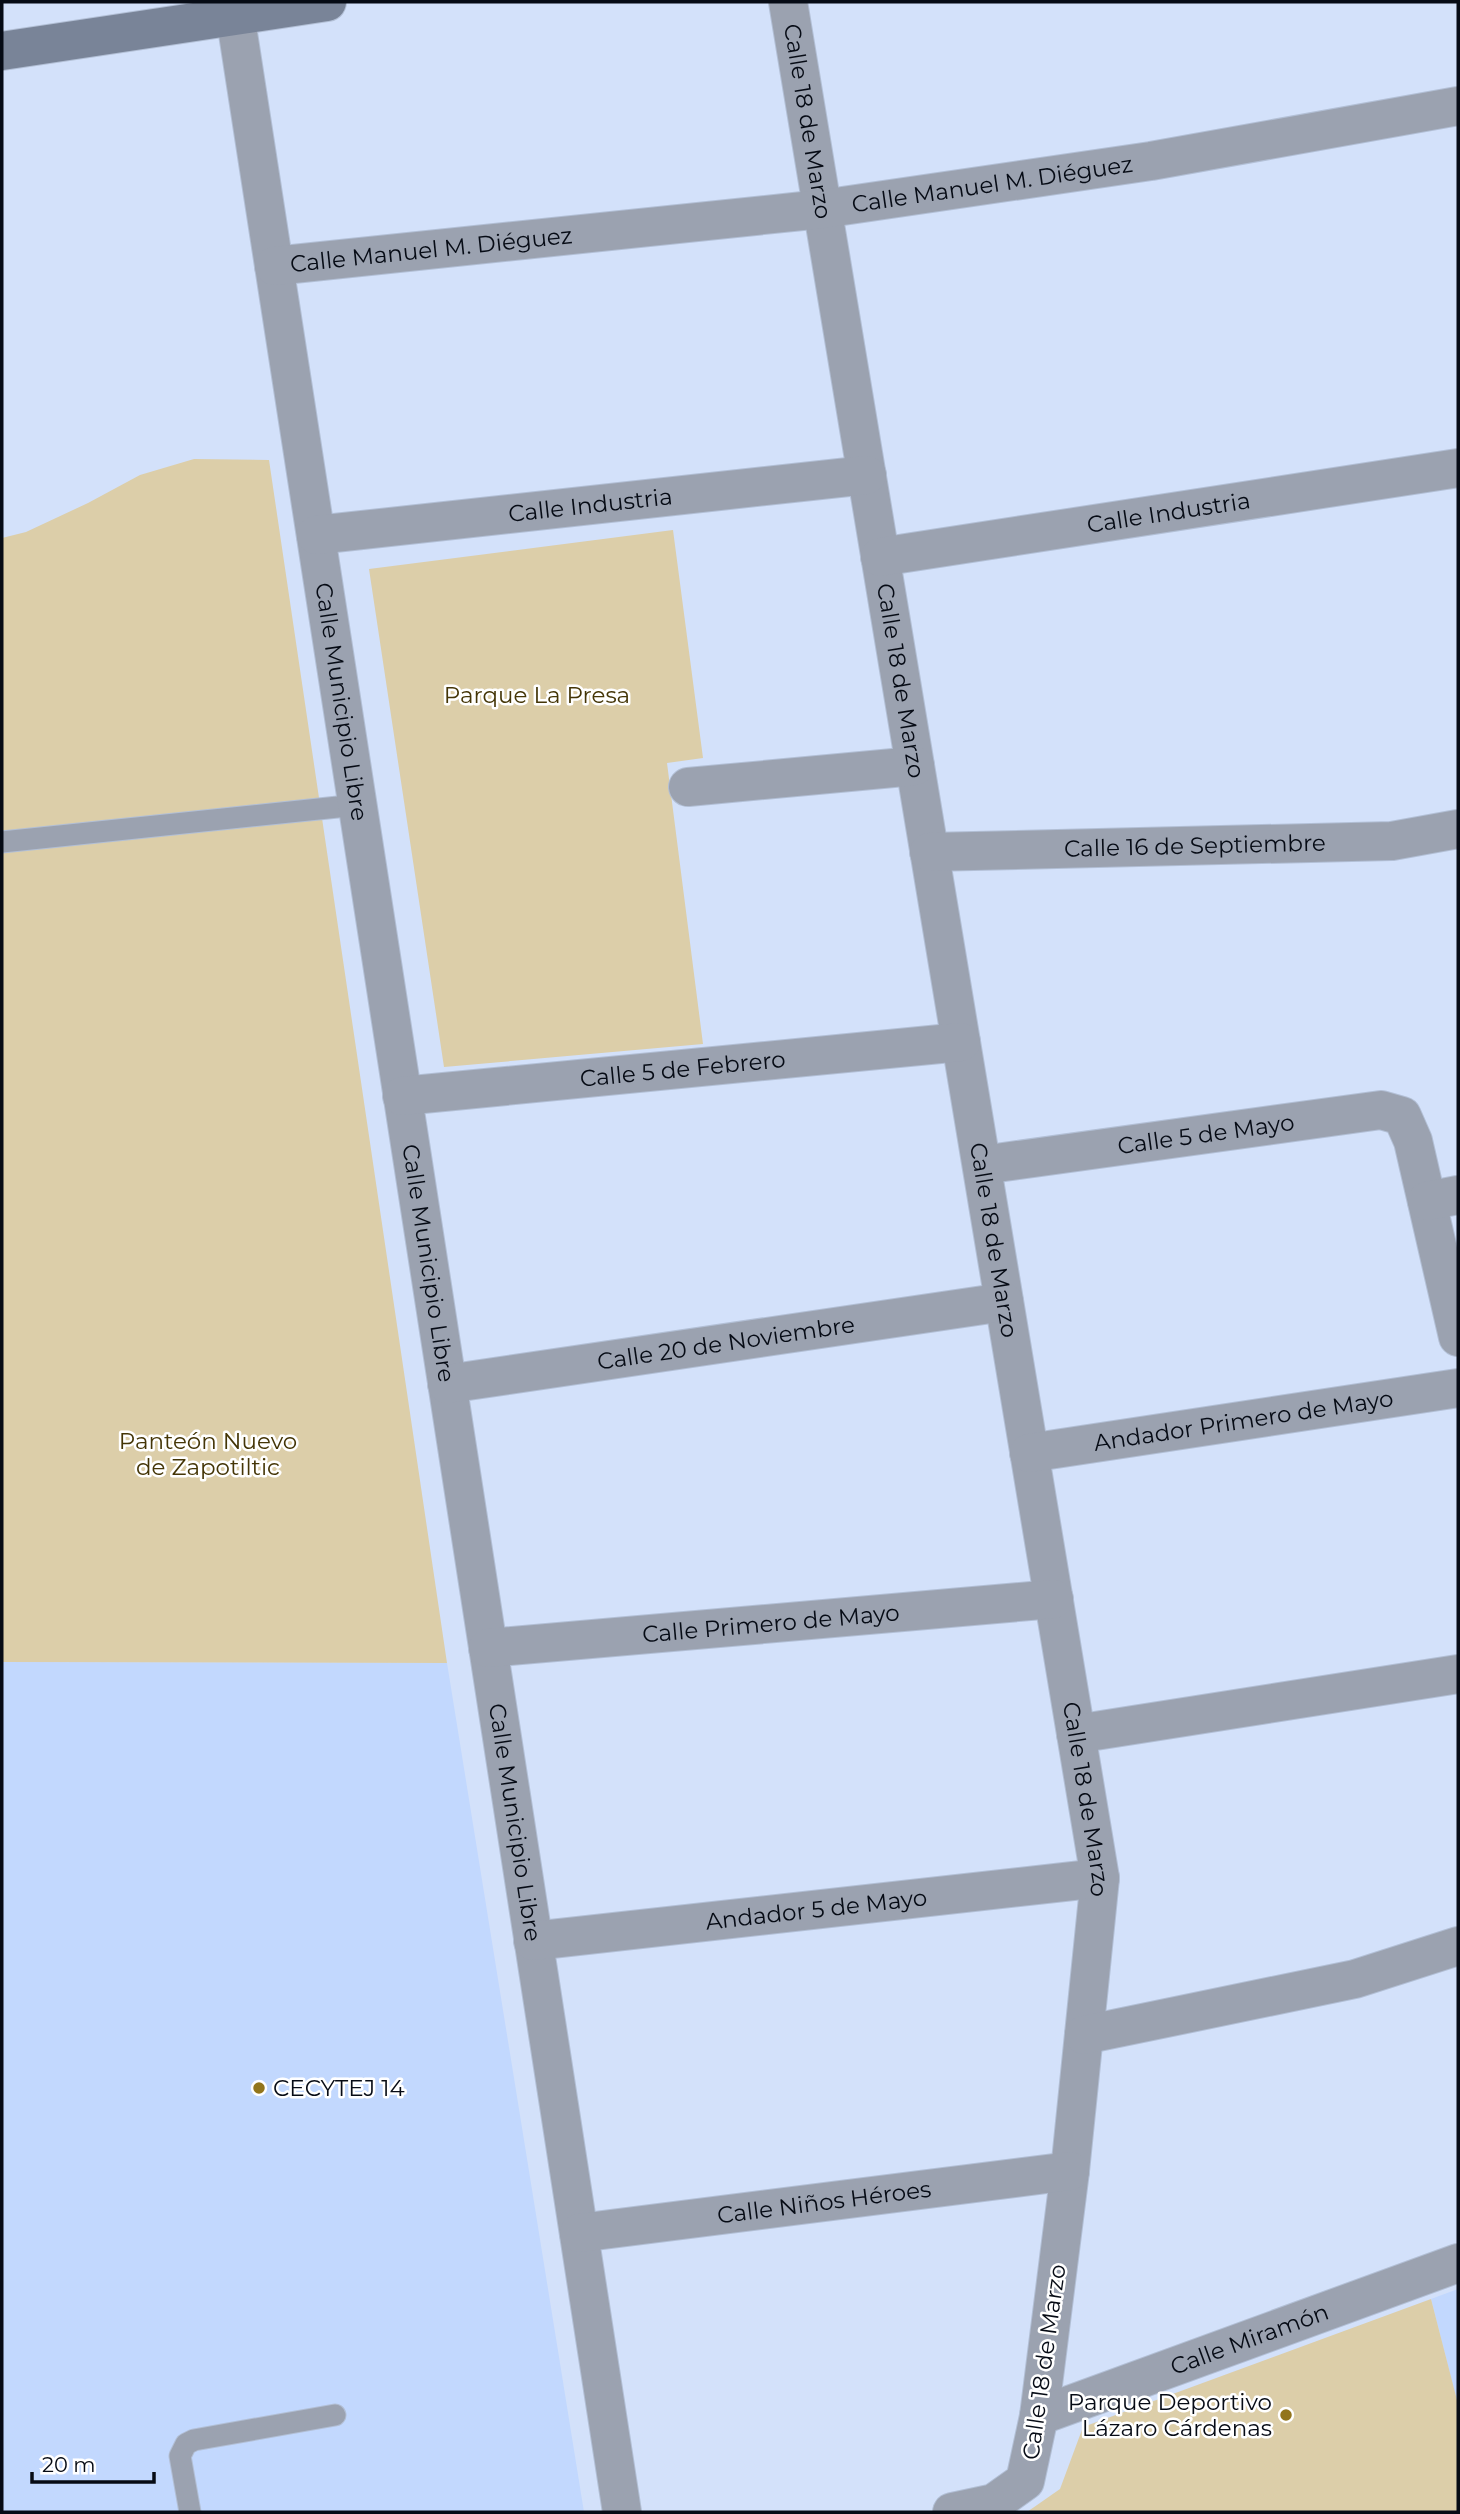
<svg xmlns="http://www.w3.org/2000/svg" width="1460" height="2514" viewBox="0 0 1460 2514" font-family="Montserrat,sans-serif">
<style>
.built{fill:#c2d8fe}
.green{fill:#dccea9}
.lines{fill:none;stroke-linecap:round;stroke-linejoin:round}
.lane-casing{stroke:#b2bfd5;stroke-width:23}
.street-casing{stroke:#b2bfd5;stroke-width:40}
.secondary-casing{stroke:#b2bfd5;stroke-width:40}
.lane{stroke:#9ba2b0;stroke-width:21}
.street{stroke:#9ba2b0;stroke-width:38}
.secondary{stroke:#798498;stroke-width:38}
.poi-dot{fill:#92751b;stroke:#fff;stroke-width:2.5}
.labels{text-anchor:middle;stroke-width:5;stroke-linejoin:round;paint-order:stroke}
.street-label{font-size:23px;fill:#060b15;stroke:#fff}
.park-label{font-size:23px;fill:#443506;stroke:#fff}
.poi-label{font-size:23px;fill:#060b15;stroke:#fff;text-anchor:start}
</style>
<rect width="100%" height="100%" fill="#d3e1fa"/>
<path class="built" d="M2 1662 447 1663 584 2512H2Z
M1458 2289V2405L1431 2299Z"/>
<path class="green" d="M194 459 269 460 447 1663 2 1662V538L26 532 88 503 140 475Z
M673 530 703 758 667 763 703 1044 444 1067 369 569Z
M1431 2299 1458 2404V2512H1027L1060 2489 1083 2427Z"/>
<g class="lines">
<g class="lane-casing">
<path id="lane" d="M2 842 357 805
M190 2512 180 2456 186 2444 194 2440 335 2415"/>
</g>
<g class="street-casing">
<g id="street">
<path id="s1" d="M788 2 1100 1878 1070 2171 1039 2416 1025 2481 994 2503 952 2512"/>
<path id="s2" d="M235 14 622 2512"/>
<path id="s3" d="M274 266 822 209 1151 161 1458 106"/>
<path id="s4" d="M316 535 867 475"/>
<path id="s5" d="M880 557 1458 468"/>
<path d="M688 787 915 766"/>
<path id="s6" d="M929 852 1392 841 1458 829"/>
<path id="s7" d="M402 1096 961 1042"/>
<path id="s8" d="M982 1165 1381 1110 1402 1116 1413 1141 1458 1337"/>
<path d="M1427 1201 1458 1195"/>
<path id="s9" d="M447 1384 1004 1302"/>
<path id="s10" d="M1029 1453 1458 1388"/>
<path id="s11" d="M488 1648 1054 1599"/>
<path d="M1076 1734 1458 1674"/>
<path id="s12" d="M533 1941 1100 1878"/>
<path d="M1084 2035 1355 1979 1458 1946"/>
<path id="s13" d="M579 2233 1070 2171"/>
<path id="s14" d="M1039 2416 1458 2263"/>
</g>
</g>
<g class="secondary-casing">
<path id="secondary" d="M2 51 327 2"/>
</g>
<use href="#lane" class="lane"/>
<use href="#street" class="street"/>
<use href="#secondary" class="secondary"/>
</g>
<g class="poi-dot">
<circle cx="259" cy="2088" r="7"/>
<circle cx="1286" cy="2415" r="7"/>
</g>
<g class="labels">
<g class="street-label">
<text dy="8" stroke="none"><textPath href="#s1" startOffset="121">Calle 18 de Marzo</textPath></text>
<text dy="8" stroke="none"><textPath href="#s3" startOffset="723">Calle Manuel M. Diéguez</textPath></text>
<text dy="8" stroke="none"><textPath href="#s3" startOffset="158">Calle Manuel M. Diéguez</textPath></text>
<text dy="8" stroke="none"><textPath href="#s4" startOffset="276">Calle Industria</textPath></text>
<text dy="8" stroke="none"><textPath href="#s5" startOffset="292">Calle Industria</textPath></text>
<text dy="8" stroke="none"><textPath href="#s1" startOffset="688">Calle 18 de Marzo</textPath></text>
<text dy="8" stroke="none"><textPath href="#s2" startOffset="696">Calle Municipio Libre</textPath></text>
<text dy="8" stroke="none"><textPath href="#s6" startOffset="266">Calle 16 de Septiembre</textPath></text>
<text dy="8" stroke="none"><textPath href="#s7" startOffset="282">Calle 5 de Febrero</textPath></text>
<text dy="8" stroke="none"><textPath href="#s8" startOffset="226">Calle 5 de Mayo</textPath></text>
<text dy="8" stroke="none"><textPath href="#s1" startOffset="1255">Calle 18 de Marzo</textPath></text>
<text dy="8" stroke="none"><textPath href="#s2" startOffset="1264">Calle Municipio Libre</textPath></text>
<text dy="8" stroke="none"><textPath href="#s9" startOffset="282">Calle 20 de Noviembre</textPath></text>
<text dy="8" stroke="none"><textPath href="#s10" startOffset="217">Andador Primero de Mayo</textPath></text>
<text dy="8" stroke="none"><textPath href="#s11" startOffset="284">Calle Primero de Mayo</textPath></text>
<text dy="8" stroke="none"><textPath href="#s1" startOffset="1822">Calle 18 de Marzo</textPath></text>
<text dy="8" stroke="none"><textPath href="#s2" startOffset="1830">Calle Municipio Libre</textPath></text>
<text dy="8" stroke="none"><textPath href="#s12" startOffset="285">Andador 5 de Mayo</textPath></text>
<text dy="8" stroke="none"><textPath href="#s13" startOffset="247">Calle Niños Héroes</textPath></text>
<text dy="8" stroke="none"><textPath href="#s14" startOffset="224">Calle Miramón</textPath></text>
<text transform="translate(1044 2362) rotate(-82)" y="8">Calle 18 de Marzo</text>
</g>
<g class="park-label">
<text x="537" y="703">Parque La Presa</text>
<text x="208" y="1449">Panteón Nuevo<tspan x="208" dy="26">de Zapotiltic</tspan></text>
</g>
<g class="poi-label">
<text x="273" y="2096">CECYTEJ 14</text>
<text x="1272" y="2410" text-anchor="end">Parque Deportivo<tspan x="1272" dy="26">Lázaro Cárdenas</tspan></text>
</g>
</g>
<rect width="1460" height="2514" fill="none" stroke="#060b15" stroke-width="7"/>
<path d="M32 2472v10h122v-10" fill="none" stroke="#060b15" stroke-width="3.5"/>
<text x="42" y="2472" font-size="21" fill="#060b15" stroke="#ffffff" stroke-width="5" paint-order="stroke">20 m</text>
</svg>
